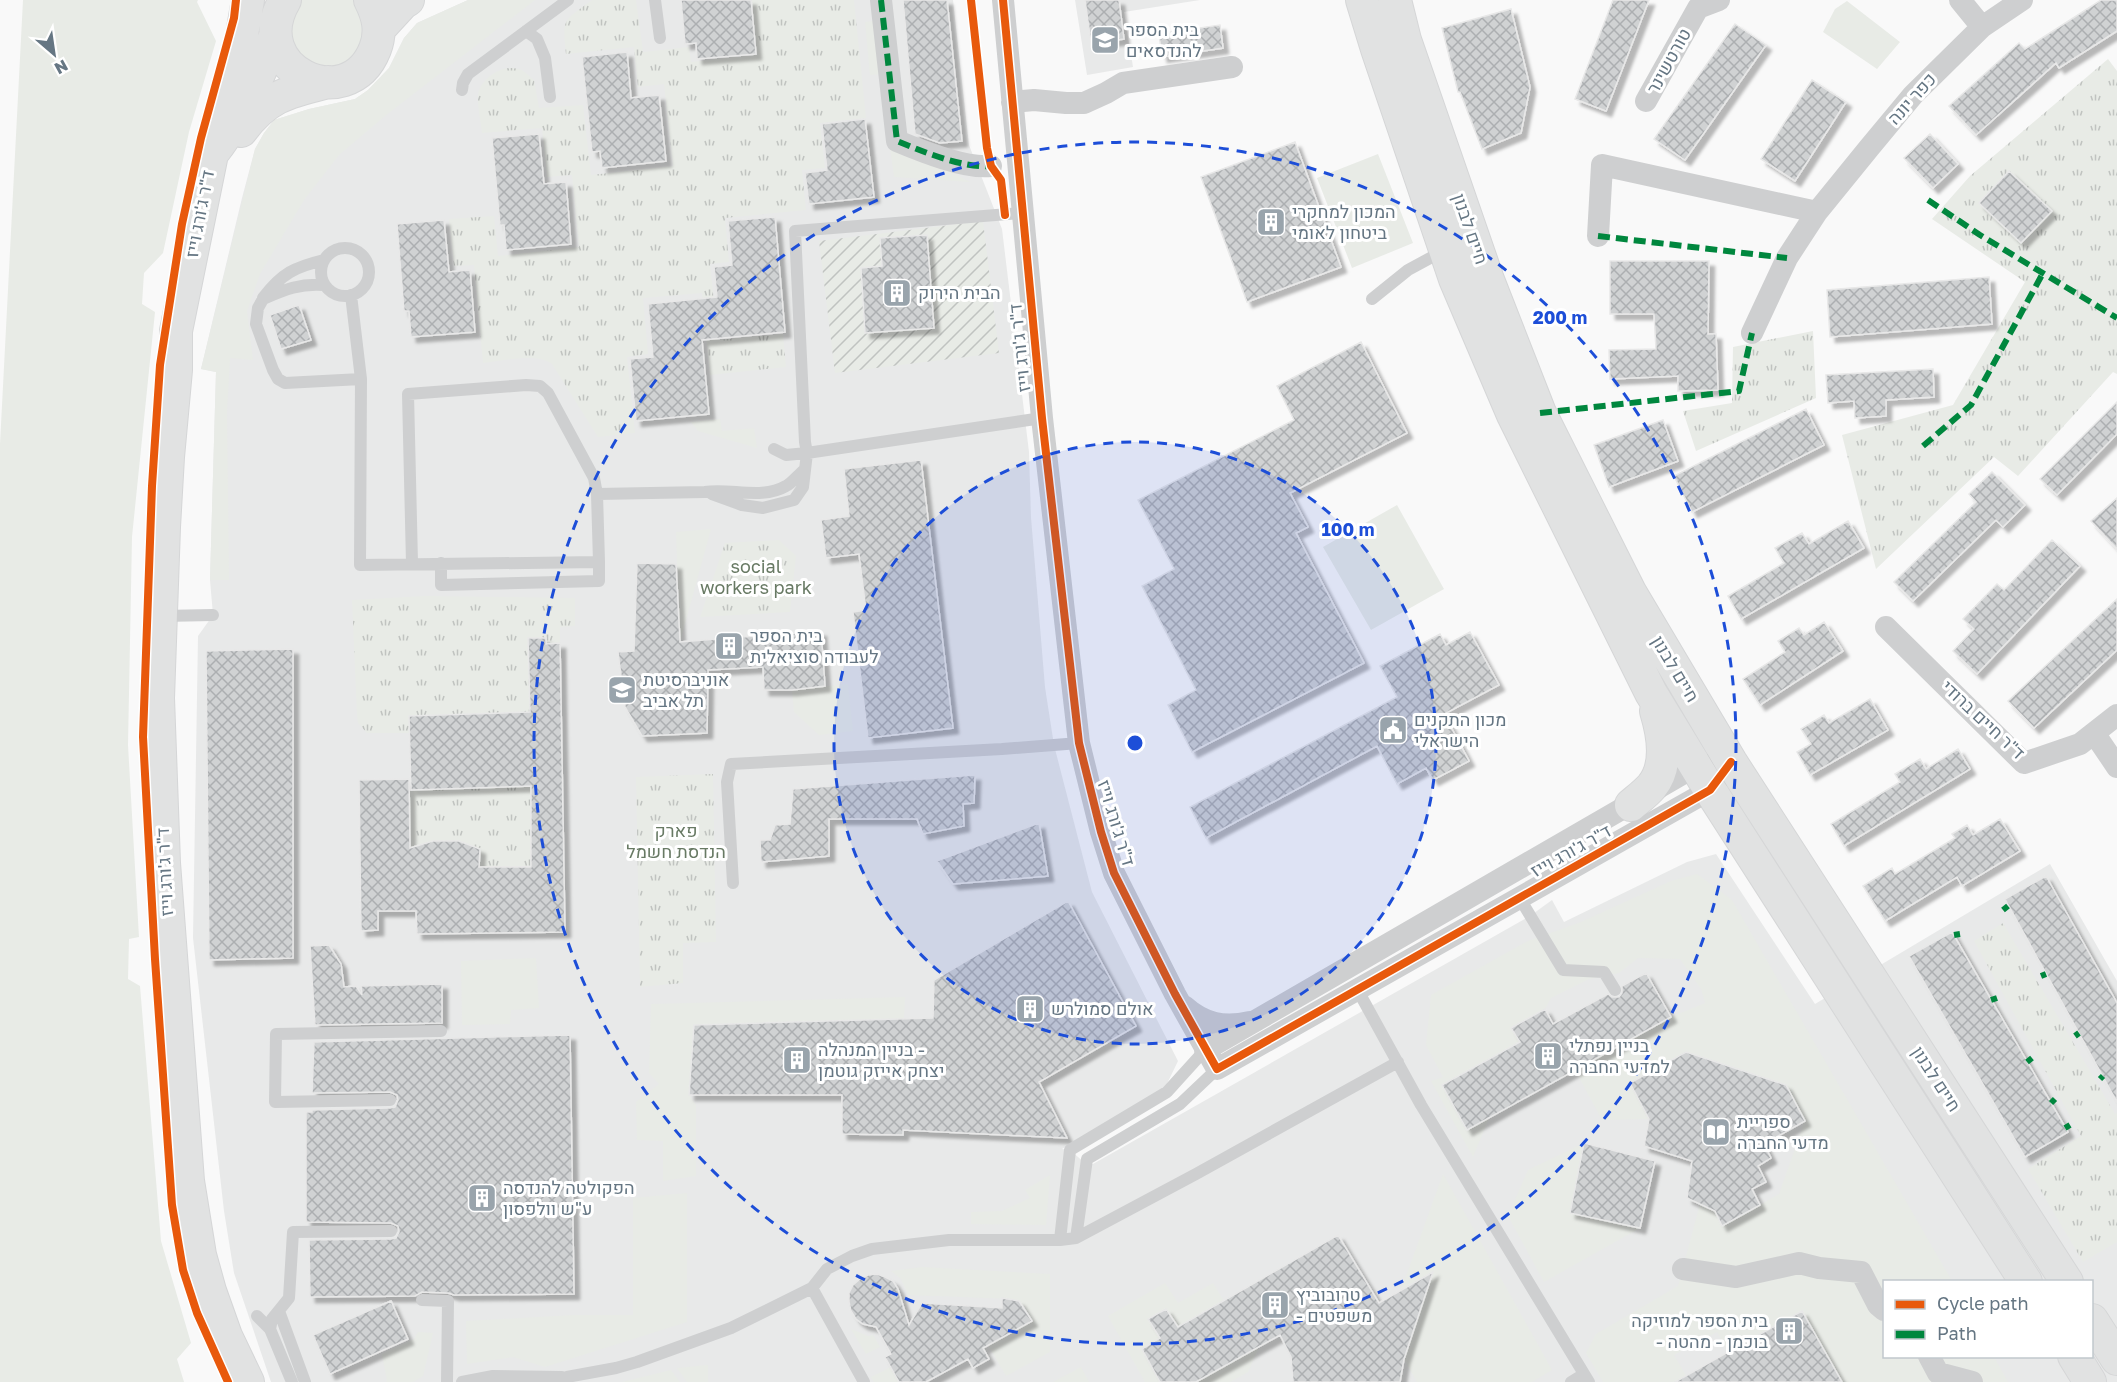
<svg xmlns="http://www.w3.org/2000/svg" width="2117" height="1382" viewBox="0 0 2117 1382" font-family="'Golos Text',Heebo,sans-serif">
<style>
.built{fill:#e8e9e9;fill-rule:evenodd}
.grass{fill:#e8ebe6}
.park{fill:url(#park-tufts)}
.garden{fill:url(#garden-furrows)}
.building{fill:url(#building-cross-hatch);stroke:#e8e8e8;stroke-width:1.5;filter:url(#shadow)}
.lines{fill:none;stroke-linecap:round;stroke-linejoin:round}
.secondary-casing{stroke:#d5d6d7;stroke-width:34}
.lane{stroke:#cecfd0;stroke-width:12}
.street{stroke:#cecfd0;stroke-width:22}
.secondary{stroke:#e1e2e2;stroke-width:32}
.quiet{stroke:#00873e;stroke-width:6;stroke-dasharray:12 6;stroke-linecap:butt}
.cycleway-casing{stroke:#fff;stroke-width:11}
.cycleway{stroke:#e8590c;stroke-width:8}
.ring{fill:none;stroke:#1d4ed8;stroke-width:3;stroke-dasharray:10 8}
.labels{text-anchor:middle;stroke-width:6;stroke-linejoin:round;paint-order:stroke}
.poi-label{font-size:18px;fill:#657683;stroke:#fff;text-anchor:start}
.street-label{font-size:18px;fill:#657683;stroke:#fff}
.park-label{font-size:18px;fill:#687a64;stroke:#fff}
.centre{fill:#1d4ed8;stroke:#fff;stroke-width:3}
.ring-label{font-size:18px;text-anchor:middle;font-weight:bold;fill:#1d4ed8;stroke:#fff;stroke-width:6;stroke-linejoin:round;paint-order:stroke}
</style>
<defs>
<pattern id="park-tufts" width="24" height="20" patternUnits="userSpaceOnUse" patternTransform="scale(1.5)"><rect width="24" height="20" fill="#e8ebe6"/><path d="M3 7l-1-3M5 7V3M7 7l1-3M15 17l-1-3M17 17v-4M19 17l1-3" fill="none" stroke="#c0c3c0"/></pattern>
<pattern id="garden-furrows" width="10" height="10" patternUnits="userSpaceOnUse" patternTransform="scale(1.5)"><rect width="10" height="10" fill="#e8ebe6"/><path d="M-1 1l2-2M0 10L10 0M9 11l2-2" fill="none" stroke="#c0c3c0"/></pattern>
<pattern id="building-cross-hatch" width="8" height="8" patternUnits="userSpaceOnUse" patternTransform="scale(1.5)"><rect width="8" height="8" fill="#d0d2d3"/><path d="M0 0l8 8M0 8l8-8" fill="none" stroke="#acafb1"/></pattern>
<filter id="shadow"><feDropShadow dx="5.5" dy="5.5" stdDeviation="1.5" flood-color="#0004"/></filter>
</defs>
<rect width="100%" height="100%" fill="#f9f9f9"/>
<path class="built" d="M468 0H953L969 145 1002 229 1029 452 1031 517 1045 687 1054 745 1092 892 1178 1061 1164 1090 1062 1149 1070 1150 1086 1164H1093L1530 916 1552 900 1564 922 1687 862 1716 854 1815 1004 2050 864 2117 981V1382H271L234 1273 224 1211 193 938 198 636 213 615 210 580 216 372 201 369 242 198 255 149 264 133 274 120 309 109 355 99 368 90 389 68 404 38 417 23ZM1884 1282H2092V1356H1884Z
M1075 0H1200L1124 12 1133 67 1087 75Z"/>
<path class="grass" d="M23 0H198L197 2 216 41 189 132 163 253 144 273 142 304 155 312 132 537 128 745 139 937 129 939 128 979 140 986 161 1241 191 1343 177 1359 184 1382H0V444Z
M298 0H353L359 5 367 30 357 57 333 71 294 57 286 20Z
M468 0H535L385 116 339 155 304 200 260 274 247 311 253 360 230 358 227 412 229 580H210L216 372 201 369 255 149 264 133 274 120 309 109 355 99 368 90 389 68 404 38 417 23Z
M1847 1 1900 42 1877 69 1823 32 1835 9Z
M881 20 886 74 870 75 865 22Z
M889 140 970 182 894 177Z
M1378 154 1413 243 1352 268 1317 178Z
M720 419 722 431 754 428 757 448 698 431 691 422Z
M1397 505 1444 589 1371 630 1323 547Z
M711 529 680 642 676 532Z
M848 684 853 731 819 735 794 712 792 690Z
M1697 874 1732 900 1952 1281 1884 1282V1356L1994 1357 2008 1382H1842L1802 1311 1728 1352 1717 1332 1674 1355 1690 1382H1603L1586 1353 1596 1334 1678 1286 1700 1204 1715 1210 1723 1226 1779 1194 1805 1120 1786 1085 1686 1052 1630 1083 1649 1119 1602 1120 1575 1070 1671 1017 1705 1003 1701 989 1680 959 1638 958 1619 973 1589 979 1551 998 1545 1009 1511 1027 1520 1042 1442 1085 1467 1130 1489 1118 1473 1157 1431 1081 1443 1077 1426 1045 1431 995 1528 941 1581 922 1671 881Z
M536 958 539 1008 511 1010 510 1024 462 1025 461 961Z
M905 997 904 1019 694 1025 689 1095 696 1105V1176L663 1181V1141L637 1140 636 1102 659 1084 649 1073 651 1004Z
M1584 1143 1570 1213 1640 1228 1544 1282 1508 1216 1528 1170Z
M1443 1174 1552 1370 1532 1382H1417L1404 1359 1433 1272 1401 1290Z
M1050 1175 1046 1225 971 1224V1212L1002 1211 1030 1198 1025 1190Z
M687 1193V1322L545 1367 513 1357 467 1364 466 1321 573 1315H633V1198Z
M922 1267 1050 1274V1352L1006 1376 988 1345 1032 1321 1024 1306 1014 1299 908 1295 901 1279 891 1271Z
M1165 1283 1178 1303 1213 1283 1224 1301 1178 1327 1166 1309 1149 1319 1160 1338V1382H1145L1108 1316Z
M851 1329 868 1336 873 1335 880 1347 866 1354Z
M418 1332 433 1333 423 1376 413 1382H386L387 1381 382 1354 414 1339Z
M1259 1347 1248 1372 1230 1382H1196Z
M708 1365V1382H687L677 1368Z
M891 1367 899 1382H874L871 1377Z
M1081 1367 1089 1382H1053Z
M671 1370 680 1382H622Z"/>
<path class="park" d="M592 0H636L643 52 689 47 691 62 757 55 752 0H854L866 118 820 123 825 168 802 170 806 210 725 218 729 262 710 264 718 340 783 334 786 367 710 375 702 293 643 298 648 354 627 357 635 433 598 437 552 364C537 352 502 361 483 363L474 265 454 266 449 219 494 216 498 256 579 247 572 175 547 177 542 128 482 133C481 122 477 106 478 95 480 79 502 64 518 69 524 70 529 76 534 80L539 108 583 105 591 175 673 166 664 84 638 87 634 47 566 54C562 17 563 22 592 0Z
M2108 59 2117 71V374L2113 372 2018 476 1994 457 1876 569 1842 435 1953 405 2025 282 1932 219 1970 176Z
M1813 331 1816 398 1696 451 1683 411 1732 403 1733 347Z
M779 540 796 556 790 612 700 617 725 543Z
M425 596 575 598V626L560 627V643L546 644 545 638 528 639 530 712 409 716V733H367L358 723 357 715 352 600Z
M713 774 716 942 683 943V983L640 987 636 777Z
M505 782H530L531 866 501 867 479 873 480 849C456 837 435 840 410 849L409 791 505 787Z
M2003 923 2115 1114 2117 1113V1242L2083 1262 2028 1169 2081 1136 1974 941Z"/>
<path class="garden" d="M983 221 999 353 835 373 819 241Z"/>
<path class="building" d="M681 0H751L756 54 697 59 696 43 685 44Z
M903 0H947L962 141 940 143 915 134Z
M1085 0H1119L1124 39 1091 43Z
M1613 0H1649L1606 111 1575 99Z
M2101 0H2117V31L2059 68 2056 63 1976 135 1949 106 2019 43 2025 49Z
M1511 9 1530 87 1521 133 1482 149 1460 92H1458L1442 28Z
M1735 24 1766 45 1685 160 1654 139Z
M1220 25 1223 48 1162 57 1159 34Z
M627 52 631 98 659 95 666 161 602 168 600 151 592 152 582 57Z
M1812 80 1846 102 1795 181 1761 159Z
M865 119 874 197 809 204 805 173 827 170 822 124Z
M539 134 544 184 566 182 571 244 506 250 504 225H500L492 138Z
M1930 134 1958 164 1933 188 1904 158Z
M1295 142 1341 267 1247 302 1201 177Z
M2009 171 2052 211 2021 243 1979 203Z
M775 217 785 332 702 340 709 414 636 421 630 359 653 357 648 304 717 297 714 267 732 265 728 221Z
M444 220 449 272 470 270 475 332 411 337 409 311H404L397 224Z
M927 235 934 328 865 333 861 268 882 266 880 238Z
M1610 261H1709L1708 334H1716L1718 390 1678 391V376L1610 379 1609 350 1656 349 1654 314H1610Z
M1989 277 1992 324 1830 337 1827 290Z
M299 305 311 340 281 349 270 315Z
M1361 342 1407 433 1290 493 1308 527 1296 533 1364 663 1192 752 1168 705 1196 690 1142 586 1174 569 1138 500 1294 420 1277 386Z
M1933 369 1934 397 1886 400V416L1855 418 1854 401 1828 403 1826 375Z
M2117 402V434L2057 495 2040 479Z
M1806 409 1824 445 1692 512 1674 476Z
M1663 420 1678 461 1609 487 1594 445Z
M921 460 953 728 868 738 853 612 866 610 859 554 826 558 821 520 849 516 844 469Z
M1992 472 2025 505 2003 527 1996 520 1913 601 1894 582 1976 502 1969 494Z
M2117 498V549L2091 521Z
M1848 521 1864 548 1741 619 1728 596 1784 563 1775 548 1802 533 1809 544Z
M2052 540 2080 566 1977 674 1953 651 1974 629 1963 619 1997 584 2004 590Z
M637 563 676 564 680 642 821 631 825 686 792 690H764L763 667 708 670 707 733 642 736 625 707 618 652 634 651Z
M2117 599V650L2034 728 2008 701Z
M1824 622 1843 651 1760 705 1743 679 1785 652 1778 641 1799 628 1804 635Z
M1470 632 1499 685 1444 714 1469 761 1433 780 1426 768 1397 784 1377 746 1206 838 1190 807 1397 697 1380 666 1440 634 1446 645Z
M528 638H546V644L560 643 565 932 417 934 416 911H378V930L361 931 359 780 409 779 410 848 433 841H459L480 849 479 867H531V786L411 790 409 716 530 712Z
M293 649V958L209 960 206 651Z
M1870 699 1888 730 1810 775 1797 752 1811 744 1801 729 1824 715 1829 723Z
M1958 749 1970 769 1844 846 1831 824 1900 782 1895 774 1920 759 1926 769Z
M975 775 974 803 963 804 964 826 923 834 917 819H829V856L761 862 760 840H770L775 825 790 824 793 789Z
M2000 819 2020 851 1962 886 1957 877 1885 921 1863 886 1892 868 1895 874 1955 838 1952 834 1967 825 1973 835Z
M1039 823 1048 876 953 884 937 861Z
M2046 876 2117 1003V1102L2005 899Z
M1068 901 1136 1026 1039 1082 1067 1138 903 1130V1135L842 1134V1095H689L694 1025 933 1018 934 980Z
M1952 932 2068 1132 2025 1157 1909 956Z
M329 945 341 964 344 987 356 986 362 995 361 986 442 984V1023L315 1025 310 946Z
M1646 973 1671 1017 1467 1130 1442 1085 1520 1042 1511 1028 1545 1009 1553 1024 1608 994 1612 997H1619L1622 993V986Z
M570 1035 574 1294 454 1295 448 1293 422 1292 415 1296 310 1297 309 1240 391 1239 396 1238 399 1232 398 1226 391 1223 306 1222V1112H312V1110L390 1108 395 1107 398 1100 397 1095 390 1092 312 1093 314 1042Z
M1686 1052 1786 1085 1805 1121 1764 1144 1771 1158 1758 1166 1766 1182 1752 1189 1760 1205 1722 1226 1715 1211 1687 1198 1692 1161 1644 1146 1649 1119 1630 1083Z
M1584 1143 1655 1161 1640 1228 1570 1213Z
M1338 1235 1379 1303 1433 1272 1404 1359 1400 1382H1293L1291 1357 1280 1335 1196 1382H1160L1142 1349 1160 1338 1148 1319 1166 1309 1178 1327Z
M877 1274 885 1277 893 1281 898 1289 909 1325 922 1303 1002 1308V1298L1019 1301 1032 1321 983 1348 989 1359 973 1368 968 1359 926 1382H899L885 1357 891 1354 876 1327 863 1324 856 1319 851 1311 849 1302V1293L853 1285 860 1279 868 1275Z
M391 1301 408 1339 330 1374 313 1335Z
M1802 1311 1842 1382H1675L1728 1352Z"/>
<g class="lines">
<g class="secondary-casing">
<path id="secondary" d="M285 0C244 69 348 118 375 49 382 31 378 16 370 0
M1362 0 1377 49 1455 279 1513 415 1651 693 1710 790 2026 1282
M1395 0 1405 40 1488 280 1540 413 1630 592 1731 762 2067 1282
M380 28 403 3 408 0
M217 124 238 57 248 0
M241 131C267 96 288 92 328 82
M1631 805C1638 799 1646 793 1652 786 1669 765 1663 734 1656 711
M2092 1320 2117 1359
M2074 1356 2090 1382
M248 1382 226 1336 210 1291 200 1255 188 1181 164 863 158 698 164 527 168 457 176 370V331L212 154C239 120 259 77 275 36"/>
</g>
<path class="lane" d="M655 0 660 38
M526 31 537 39 545 58 550 97
M462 90 463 83 468 74 568 0
M1022 213 795 231 805 442 807 453 1042 418
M321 272a24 24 0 1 1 48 0a24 24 0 1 1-48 0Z
M324 285C300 283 284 290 263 299L258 308 256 324 273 370 278 379 285 383 361 379 360 565 599 562 597 494 594 478 548 393 540 386 526 385 408 394 412 563
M351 295 361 379
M263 298C282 273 295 267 324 260
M1372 299 1408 270 1445 250
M597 494 705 492C731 488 762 500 786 486 792 483 798 475 804 470
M712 494 742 505 763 508 794 500 803 487 807 453 786 455 774 449
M441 563V585L599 581V562
M162 616 213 615
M733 883 727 782 731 764 1002 749 1079 743
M1519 897 1563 970 1604 972 1615 990
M1356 987 1421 1105 1589 1382
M390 1100 275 1102 276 1034 441 1031
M1076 1238 1087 1159 1180 1104 1217 1069
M1060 1240 1070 1150 1167 1092 1205 1050
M812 1288 864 1382
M422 1300 448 1301 447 1382
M279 1311 305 1382
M257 1316 270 1329 292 1382
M270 1329 272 1319 289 1298 293 1232 391 1231
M462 1382 493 1376 562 1377
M554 1382 567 1377 616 1368 637 1362 731 1328 812 1288 827 1269 852 1256 872 1249 949 1240H1060L1076 1238 1196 1174 1398 1062
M1571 1382 1584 1374"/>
<path class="street" d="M881 0 897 141C921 151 965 169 991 166
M1003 0 1042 418 1079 743 1101 832 1114 873 1175 994 1217 1069 1710 790 1719 778
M1960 0 1982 27
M1646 101 1698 8 1719 0
M1012 102 1034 100 1066 103H1084L1106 93 1123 83 1232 67
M1598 236 1602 165 1817 212
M1752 333 1787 258 1817 212 1869 148 1913 95 1982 27 2022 0
M1886 627 2024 763 2080 744 2117 715
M2094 733 2117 767
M1184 1006C1204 1024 1224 1028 1250 1022
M1205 1050 1696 766 1709 765
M1683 1269 1736 1277 1799 1263 1819 1268 1861 1272 1878 1305 1884 1310
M1929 1356 1938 1373 1972 1382"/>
<use href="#secondary" class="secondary"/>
<path class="quiet" d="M881 0 897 141C921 151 965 169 991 166
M1928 200 1980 235 2117 318
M1598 236 1787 258
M1540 413 1739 391 1752 333
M1923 446 1971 405 2043 273
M2003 910 2008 906
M1954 935 1960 934
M2041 976 2046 974
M1991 1000 1997 998
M2075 1036 2079 1033
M2027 1062 2032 1058
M2100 1079 2103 1076
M2051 1103 2055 1099
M2065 1128 2070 1125"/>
<g class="cycleway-casing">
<path id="cycleway" d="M971 0 987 148 991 166 1001 180 1005 215
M1003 0 1042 418 1079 743 1101 832 1114 873 1175 994 1217 1069 1710 790 1731 762
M228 1382 197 1313 183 1270 172 1205 155 959 143 737 152 486 160 365 182 224 201 138 234 18 236 0"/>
</g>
<use href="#cycleway" class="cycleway"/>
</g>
<circle cx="1135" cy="743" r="301" fill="#1d4ed8" fill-opacity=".12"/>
<g class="ring">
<circle cx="1135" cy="743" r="301"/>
<circle cx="1135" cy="743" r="601"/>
</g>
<defs>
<g id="university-square" transform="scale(1.5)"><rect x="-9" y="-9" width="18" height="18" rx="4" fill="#99a4ac" stroke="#fff"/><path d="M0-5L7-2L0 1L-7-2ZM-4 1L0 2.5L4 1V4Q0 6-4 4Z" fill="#fff"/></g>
<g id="building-square" transform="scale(1.5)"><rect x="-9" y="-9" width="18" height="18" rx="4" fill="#99a4ac" stroke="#fff"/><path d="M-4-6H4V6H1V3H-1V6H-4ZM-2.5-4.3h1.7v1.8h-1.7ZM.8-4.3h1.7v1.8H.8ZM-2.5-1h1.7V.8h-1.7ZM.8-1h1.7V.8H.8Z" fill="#fff"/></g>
<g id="civic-square" transform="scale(1.5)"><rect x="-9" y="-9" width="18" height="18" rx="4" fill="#99a4ac" stroke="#fff"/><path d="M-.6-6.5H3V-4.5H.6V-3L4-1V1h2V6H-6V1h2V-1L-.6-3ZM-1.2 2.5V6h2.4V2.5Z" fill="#fff"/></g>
<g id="library-square" transform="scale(1.5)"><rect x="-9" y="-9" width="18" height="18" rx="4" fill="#99a4ac" stroke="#fff"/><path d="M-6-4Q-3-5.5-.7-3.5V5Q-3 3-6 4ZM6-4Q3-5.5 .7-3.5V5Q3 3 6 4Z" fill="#fff"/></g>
</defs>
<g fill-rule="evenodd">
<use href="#university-square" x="1105" y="40"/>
<use href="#building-square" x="1271" y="222"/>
<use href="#building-square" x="897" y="293"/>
<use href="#building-square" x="729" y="646"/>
<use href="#university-square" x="622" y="690"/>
<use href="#civic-square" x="1393" y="730"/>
<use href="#building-square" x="1030" y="1009"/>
<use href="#building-square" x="1548" y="1056"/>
<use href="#building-square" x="797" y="1060"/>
<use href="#library-square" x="1716" y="1132"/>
<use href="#building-square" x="482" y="1198"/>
<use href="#building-square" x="1275" y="1305"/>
<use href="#building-square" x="1789" y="1331"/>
</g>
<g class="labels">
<g class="poi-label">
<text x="1126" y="36">בית הספר<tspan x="1126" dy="21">להנדסאים</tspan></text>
<text x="1292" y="218">המכון למחקרי<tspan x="1292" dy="21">ביטחון לאומי</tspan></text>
<text x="918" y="299">הבית הירוק</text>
<text x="750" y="642">בית הספר<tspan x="750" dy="21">לעבודה סוציאלית</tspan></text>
<text x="643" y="686">אוניברסיטת<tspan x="643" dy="21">תל אביב</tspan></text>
<text x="1414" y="726">מכון התקנים<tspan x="1414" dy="21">הישראלי</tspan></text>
<text x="1051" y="1015">אולם סמולרש</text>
<text x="1569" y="1052">בניין נפתלי<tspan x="1569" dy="21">למדעי החברה</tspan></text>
<text x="818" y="1056">בניין המנהלה -<tspan x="818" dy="21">יצחק אייזק גוטמן</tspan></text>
<text x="1737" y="1128">ספריית<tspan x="1737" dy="21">מדעי החברה</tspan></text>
<text x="503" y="1194">הפקולטה להנדסה<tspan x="503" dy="21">ע"ש וולפסון</tspan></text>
<text x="1296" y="1301">טרובוביץ<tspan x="1296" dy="21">- משפטים</tspan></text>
<text x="1768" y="1327" text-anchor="end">בית הספר למוזיקה<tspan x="1768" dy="21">- בוכמן - מהטה</tspan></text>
</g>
<g class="street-label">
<text transform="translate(1669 61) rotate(-61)" y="6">טורטשינר</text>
<text transform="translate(1912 99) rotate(-48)" y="6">כפר יונה</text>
<text transform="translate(200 214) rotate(-79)" y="6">ד"ר ג'ורג וייז</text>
<text transform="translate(1470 229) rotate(71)" y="6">חיים לבנון</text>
<text transform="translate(1020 348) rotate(-96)" y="6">ד"ר ג'ורג וייז</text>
<text transform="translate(1675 669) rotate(59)" y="6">חיים לבנון</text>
<text transform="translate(1983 720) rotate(43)" y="6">ד"ר חיים ברודי</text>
<text transform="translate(1116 823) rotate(73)" y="6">ד"ר ג'ורג וייז</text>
<text transform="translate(1571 851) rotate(-29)" y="6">ד"ר ג'ורג וייז</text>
<text transform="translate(165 872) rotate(-93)" y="6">ד"ר ג'ורג וייז</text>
<text transform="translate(1936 1079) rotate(57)" y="6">חיים לבנון</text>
</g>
<g class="park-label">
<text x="756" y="573">social<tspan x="756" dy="21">workers park</tspan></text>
<text x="676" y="837">פארק<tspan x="676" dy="21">הנדסת חשמל</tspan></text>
</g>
</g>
<circle cx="1135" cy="743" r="9" class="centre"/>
<g class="ring-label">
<text x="1560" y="324">200 m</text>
<text x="1348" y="536">100 m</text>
</g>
<rect x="1883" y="1280" width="210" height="78" fill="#ffffff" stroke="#c1c8cd" stroke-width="1.5"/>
<rect x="1895" y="1300" width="30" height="9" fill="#e8590c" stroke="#c1c8cd" stroke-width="1.5"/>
<text x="1937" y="1310" font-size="18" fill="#657683">Cycle path</text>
<rect x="1895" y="1330" width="30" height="9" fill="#00873e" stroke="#c1c8cd" stroke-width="1.5"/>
<text x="1937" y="1340" font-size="18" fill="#657683">Path</text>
<g transform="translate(54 54) rotate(151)" stroke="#ffffff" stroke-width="4.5" paint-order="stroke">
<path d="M0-4.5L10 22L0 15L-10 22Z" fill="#657683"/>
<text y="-9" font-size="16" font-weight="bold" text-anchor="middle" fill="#657683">N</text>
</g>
</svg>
